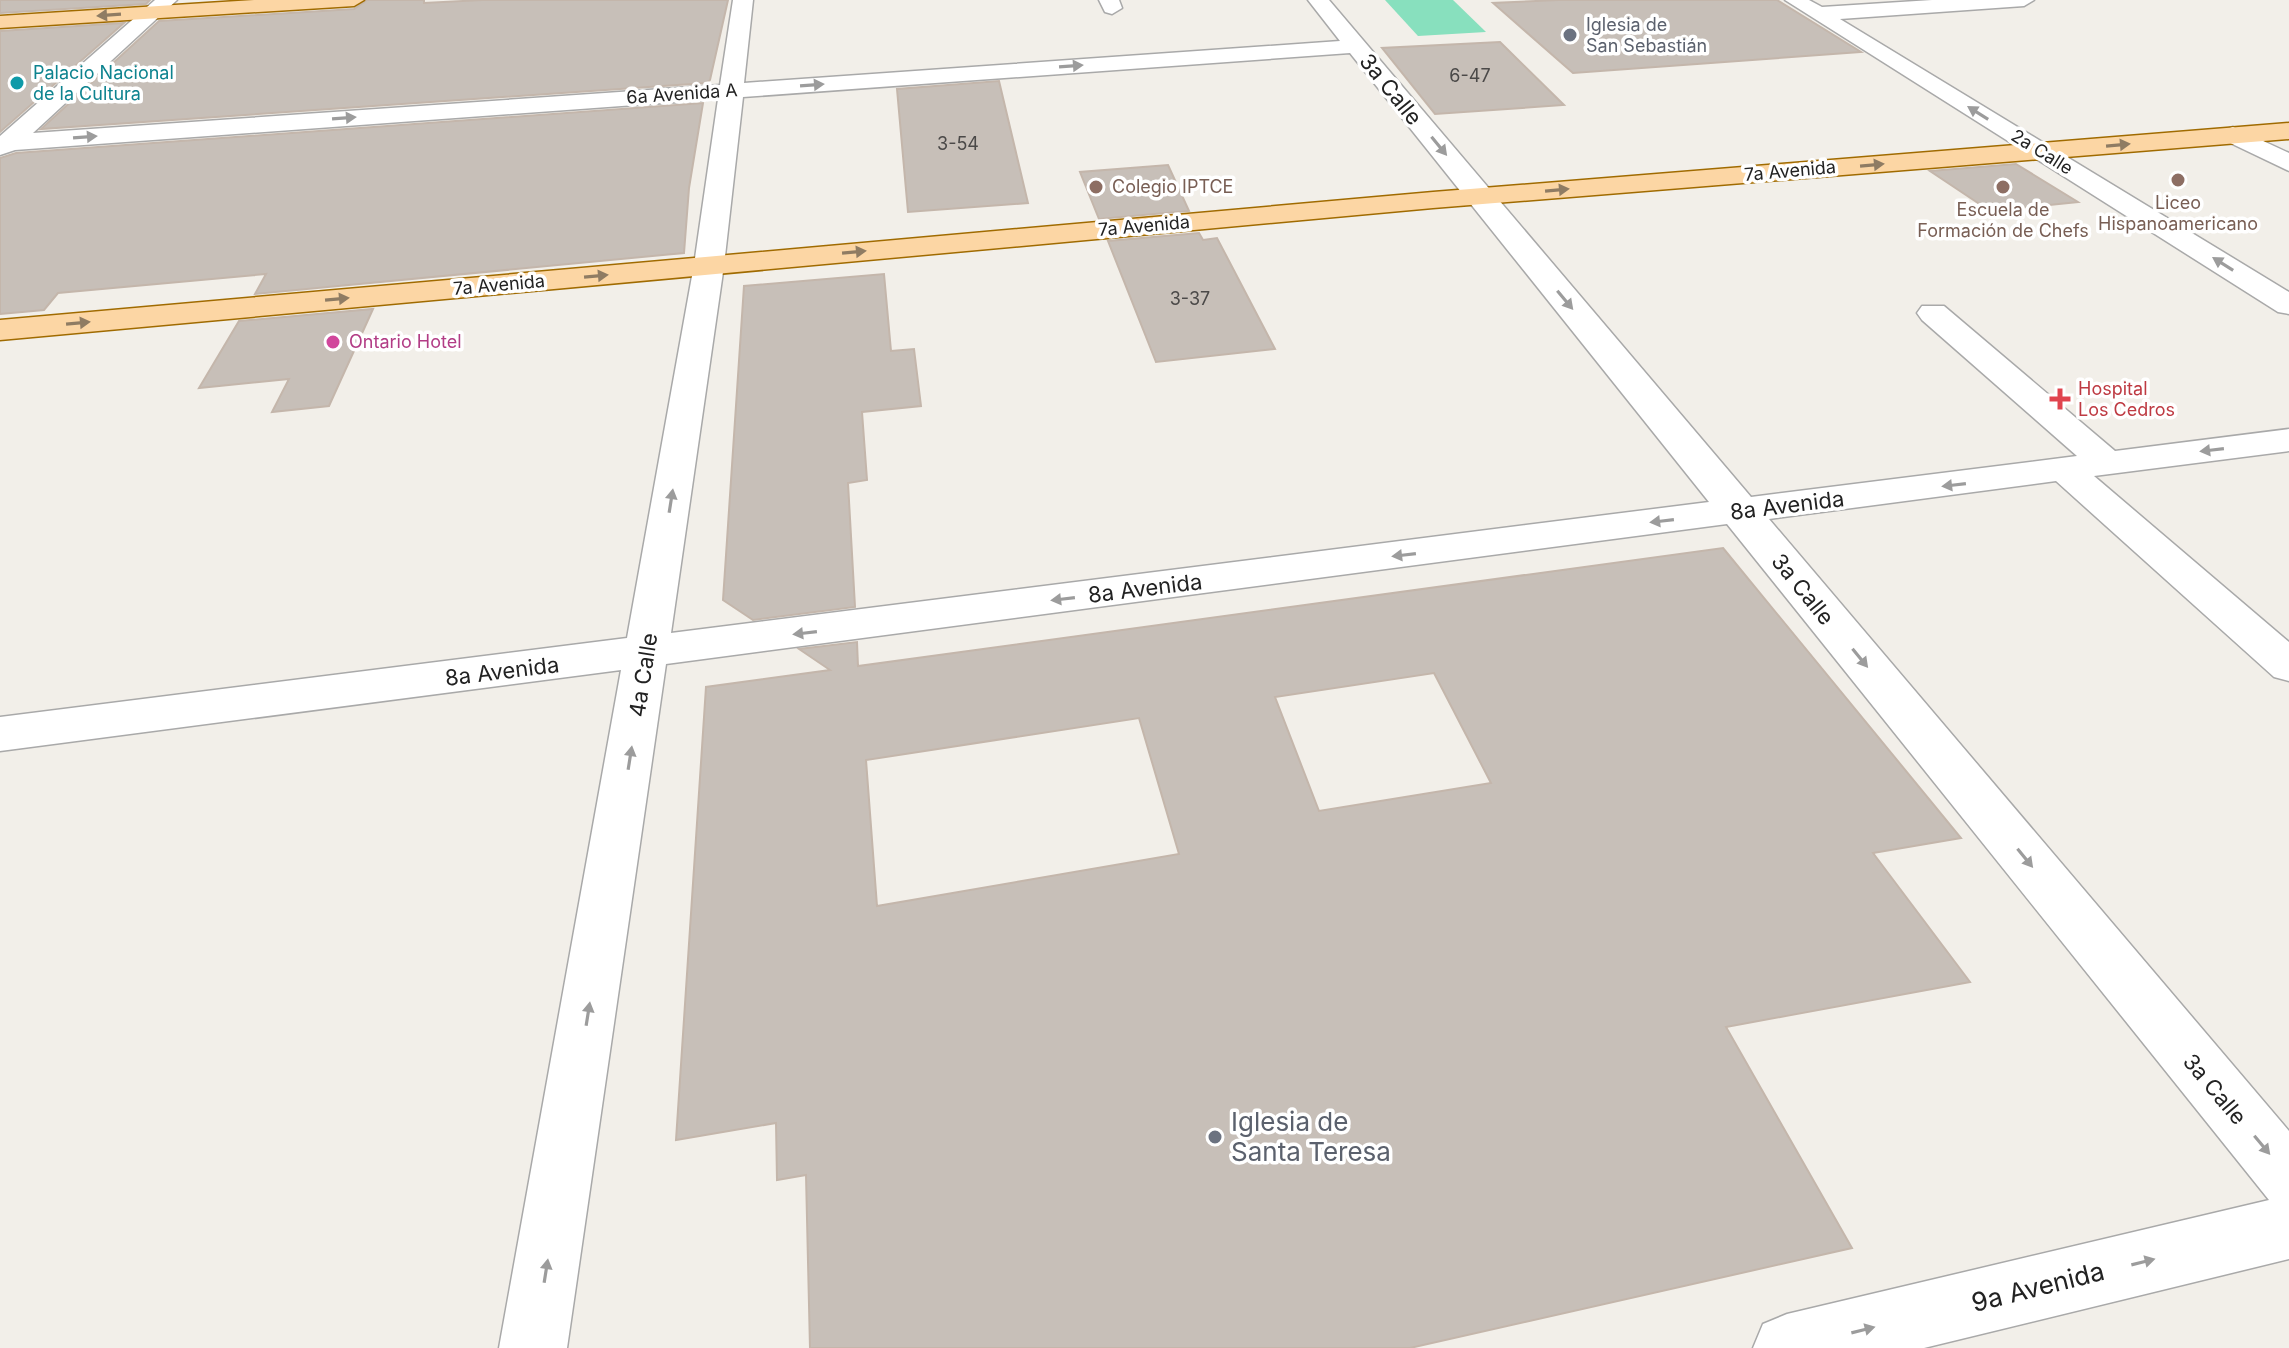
<svg xmlns="http://www.w3.org/2000/svg" width="2289" height="1348" viewBox="0 0 2289 1348" font-family="Inter,sans-serif">
<style>
.pitch{fill:#88e0be}
.building{fill:#c7bfb8;stroke:#c4b6ab;stroke-width:2;fill-rule:evenodd}
.lines{fill:none;stroke-linecap:round;stroke-linejoin:round}
.minor-casing{stroke:#a9a9a9;stroke-width:3}
.major-casing{stroke:#a06b00;stroke-width:3}
.minor{fill:#fff;fill-rule:evenodd}
.major{fill:#fcd6a4;fill-rule:evenodd}
.oneway{fill:#8f7c63}
.oneway2{fill:#9c9c9c}
.worship-dot{fill:#6b7280;stroke:#fff;stroke-width:3}
.culture-dot{fill:#0f9aa8;stroke:#fff;stroke-width:3}
.education-dot{fill:#8d6e63;stroke:#fff;stroke-width:3}
.hotel-dot{fill:#d1479c;stroke:#fff;stroke-width:3}
.health-dot{fill:#e0444e;stroke:#fff;stroke-width:3}
.labels{text-anchor:middle;stroke-width:7;stroke-linejoin:round;paint-order:stroke}
.far-worship-label{font-size:18px;fill:#5b616d;stroke:#fff;text-anchor:start}
.far-culture-label{font-size:18px;fill:#0d838f;stroke:#fff;text-anchor:start}
.number-label{font-size:18px;fill:#4b4948}
.far-street-label{font-size:18px;fill:#222;stroke:#fff}
.far-education-label{font-size:18px;fill:#785e54;stroke:#fff}
.far-hotel-label{font-size:18px;fill:#b23c85;stroke:#fff;text-anchor:start}
.far-health-label{font-size:18px;fill:#be3a42;stroke:#fff;text-anchor:start}
.street-label{font-size:22px;fill:#222;stroke:#fff}
.near-worship-label{font-size:26px;fill:#5b616d;stroke:#fff;text-anchor:start}
.near-street-label{font-size:26px;fill:#222;stroke:#fff}
</style>
<rect width="100%" height="100%" fill="#f2efe9"/>
<path class="pitch" d="M1385 0H1453L1486 32 1418 36Z"/>
<path class="building" d="M0 0H150L146 4 0 13Z
M367 0H424V3L482 0H728L710 80 706 83 41 129 159 21 354 9Z
M1558 0H1777L1861 52 1573 73 1493 3Z
M124 23 0 132V31Z
M1500 42 1564 105 1435 114 1382 48Z
M999 81 1028 203 908 212 897 89Z
M703 103 689 188 684 253 255 294 266 274 58 293 44 310 0 314V158L16 153Z
M2016 164 2078 202 1990 211 1930 171Z
M1168 165 1189 211 1099 219 1080 172Z
M1199 233 1203 240 1217 238 1275 349 1156 362 1108 241Z
M884 274 891 351 914 349 921 406 862 412 867 480 848 483 855 607 753 620 723 600 744 286Z
M373 309 329 406 272 412 289 379 199 388 239 321Z
M1723 548 1961 838 1873 853 1970 982 1726 1027 1852 1248 1410 1348H810L806 1175 777 1180 776 1123 676 1140 706 687 830 670 799 649 857 642 858 666ZM1434 673 1491 783 1319 811 1275 697ZM1139 718 1179 854 877 906 866 760Z"/>
<g class="lines">
<g class="minor-casing">
<path id="minor" d="M155 0H177L33 133 720 85 733 0H753L744 83 1340 41 1308 0H1329L1751 497 2077 456 1922 320 1917 313 1922 306H1944L2115 451 2289 429V451L2094 476 2289 642V681L2274 677 2056 481 1769 519 2289 1131V1259L1924 1348H1753L1763 1324 1787 1314 2269 1200 1727 524 666 664 567 1348H499L621 670 0 751V717L627 638 694 265 718 99 15 150 0 155V136ZM1350 53 1709 502 671 633 724 265 743 97Z
M1099 0H1119L1122 8 1112 14 1105 12Z
M1785 0H1809L1822 7 1932 0H2034L2024 6 1840 19 2289 292V314L2278 312Z
M2233 127 2289 153V171L2224 140 2220 135 2224 130Z"/>
</g>
<g class="major-casing">
<path id="major" d="M254 0H364L354 6 0 28V16Z
M2289 123V139L1433 208 0 340V320L1433 192Z"/>
</g>
<use href="#minor" class="minor"/>
<use href="#major" class="major"/>
</g>
<defs><path id="oneway-solid" d="M-6-.8H1V-3.2L6.5 0L1 3.2V.8H-6Z" transform="scale(2)"/></defs>
<g class="oneway">
<use href="#oneway-solid" transform="translate(109 15) rotate(176)"/>
<use href="#oneway-solid" transform="translate(2118 145) rotate(-5)"/>
<use href="#oneway-solid" transform="translate(1872 165) rotate(-5)"/>
<use href="#oneway-solid" transform="translate(1557 190) rotate(-5)"/>
<use href="#oneway-solid" transform="translate(854 252) rotate(-5)"/>
<use href="#oneway-solid" transform="translate(596 276) rotate(-5)"/>
<use href="#oneway-solid" transform="translate(337 299) rotate(-5)"/>
<use href="#oneway-solid" transform="translate(78 323) rotate(-5)"/>
</g>
<g class="oneway2">
<use href="#oneway-solid" transform="translate(1071 66) rotate(-4)"/>
<use href="#oneway-solid" transform="translate(812 85) rotate(-4)"/>
<use href="#oneway-solid" transform="translate(1978 113) rotate(-148)"/>
<use href="#oneway-solid" transform="translate(344 118) rotate(-4)"/>
<use href="#oneway-solid" transform="translate(85 137) rotate(-4)"/>
<use href="#oneway-solid" transform="translate(1439 146) rotate(51)"/>
<use href="#oneway-solid" transform="translate(2223 264) rotate(-148)"/>
<use href="#oneway-solid" transform="translate(1565 300) rotate(50)"/>
<use href="#oneway-solid" transform="translate(2212 450) rotate(173)"/>
<use href="#oneway-solid" transform="translate(1954 485) rotate(173)"/>
<use href="#oneway-solid" transform="translate(671 501) rotate(-81)"/>
<use href="#oneway-solid" transform="translate(1662 521) rotate(173)"/>
<use href="#oneway-solid" transform="translate(1404 555) rotate(173)"/>
<use href="#oneway-solid" transform="translate(1063 599) rotate(173)"/>
<use href="#oneway-solid" transform="translate(805 633) rotate(173)"/>
<use href="#oneway-solid" transform="translate(1860 658) rotate(51)"/>
<use href="#oneway-solid" transform="translate(630 758) rotate(-81)"/>
<use href="#oneway-solid" transform="translate(2025 858) rotate(51)"/>
<use href="#oneway-solid" transform="translate(588 1014) rotate(-81)"/>
<use href="#oneway-solid" transform="translate(2262 1145) rotate(50)"/>
<use href="#oneway-solid" transform="translate(2143 1262) rotate(-14)"/>
<use href="#oneway-solid" transform="translate(546 1271) rotate(-81)"/>
<use href="#oneway-solid" transform="translate(1863 1330) rotate(-14)"/>
</g>
<g class="worship-dot">
<circle cx="1570" cy="35" r="8"/>
<circle cx="1215" cy="1137" r="8"/>
</g>
<circle class="culture-dot" cx="17" cy="83" r="8"/>
<g class="education-dot">
<circle cx="2178" cy="180" r="8"/>
<circle cx="1096" cy="187" r="8"/>
<circle cx="2003" cy="187" r="8"/>
</g>
<circle class="hotel-dot" cx="333" cy="342" r="8"/>
<path class="health-dot" d="M2056 387h8v8h8v8h-8v8h-8v-8h-8v-8h8z"/>
<g class="labels">
<g class="far-worship-label">
<text x="1586" y="31">Iglesia de<tspan x="1586" dy="21">San Sebastián</tspan></text>
</g>
<g class="far-culture-label">
<text x="33" y="79">Palacio Nacional<tspan x="33" dy="21">de la Cultura</tspan></text>
</g>
<g class="number-label">
<text x="1470" y="82">6-47</text>
<text x="958" y="150">3-54</text>
<text x="1190" y="305">3-37</text>
</g>
<g class="far-street-label">
<text transform="translate(682 94) rotate(-4)" y="6">6a Avenida A</text>
<text transform="translate(2042 152) rotate(32)" y="6">2a Calle</text>
<text transform="translate(1790 171) rotate(-5)" y="6">7a Avenida</text>
<text transform="translate(1144 226) rotate(-5)" y="6">7a Avenida</text>
<text transform="translate(499 285) rotate(-5)" y="6">7a Avenida</text>
</g>
<g class="far-education-label">
<text x="1112" y="193" text-anchor="start">Colegio IPTCE</text>
<text x="2178" y="209">Liceo<tspan x="2178" dy="21">Hispanoamericano</tspan></text>
<text x="2003" y="216">Escuela de<tspan x="2003" dy="21">Formación de Chefs</tspan></text>
</g>
<g class="far-hotel-label">
<text x="349" y="348">Ontario Hotel</text>
</g>
<g class="far-health-label">
<text x="2078" y="395">Hospital<tspan x="2078" dy="21">Los Cedros</tspan></text>
</g>
<g class="street-label">
<text transform="translate(1391 89) rotate(51)" y="8">3a Calle</text>
<text transform="translate(1787 505) rotate(-7)" y="8">8a Avenida</text>
<text transform="translate(1145 588) rotate(-7)" y="8">8a Avenida</text>
<text transform="translate(1803 589) rotate(51)" y="8">3a Calle</text>
<text transform="translate(502 671) rotate(-7)" y="8">8a Avenida</text>
<text transform="translate(643 675) rotate(-81)" y="8">4a Calle</text>
<text transform="translate(2215 1089) rotate(50)" y="8">3a Calle</text>
</g>
<g class="near-worship-label">
<text x="1231" y="1131">Iglesia de<tspan x="1231" dy="30">Santa Teresa</tspan></text>
</g>
<g class="near-street-label">
<text transform="translate(2038 1287) rotate(-14)" y="9">9a Avenida</text>
</g>
</g>
</svg>
